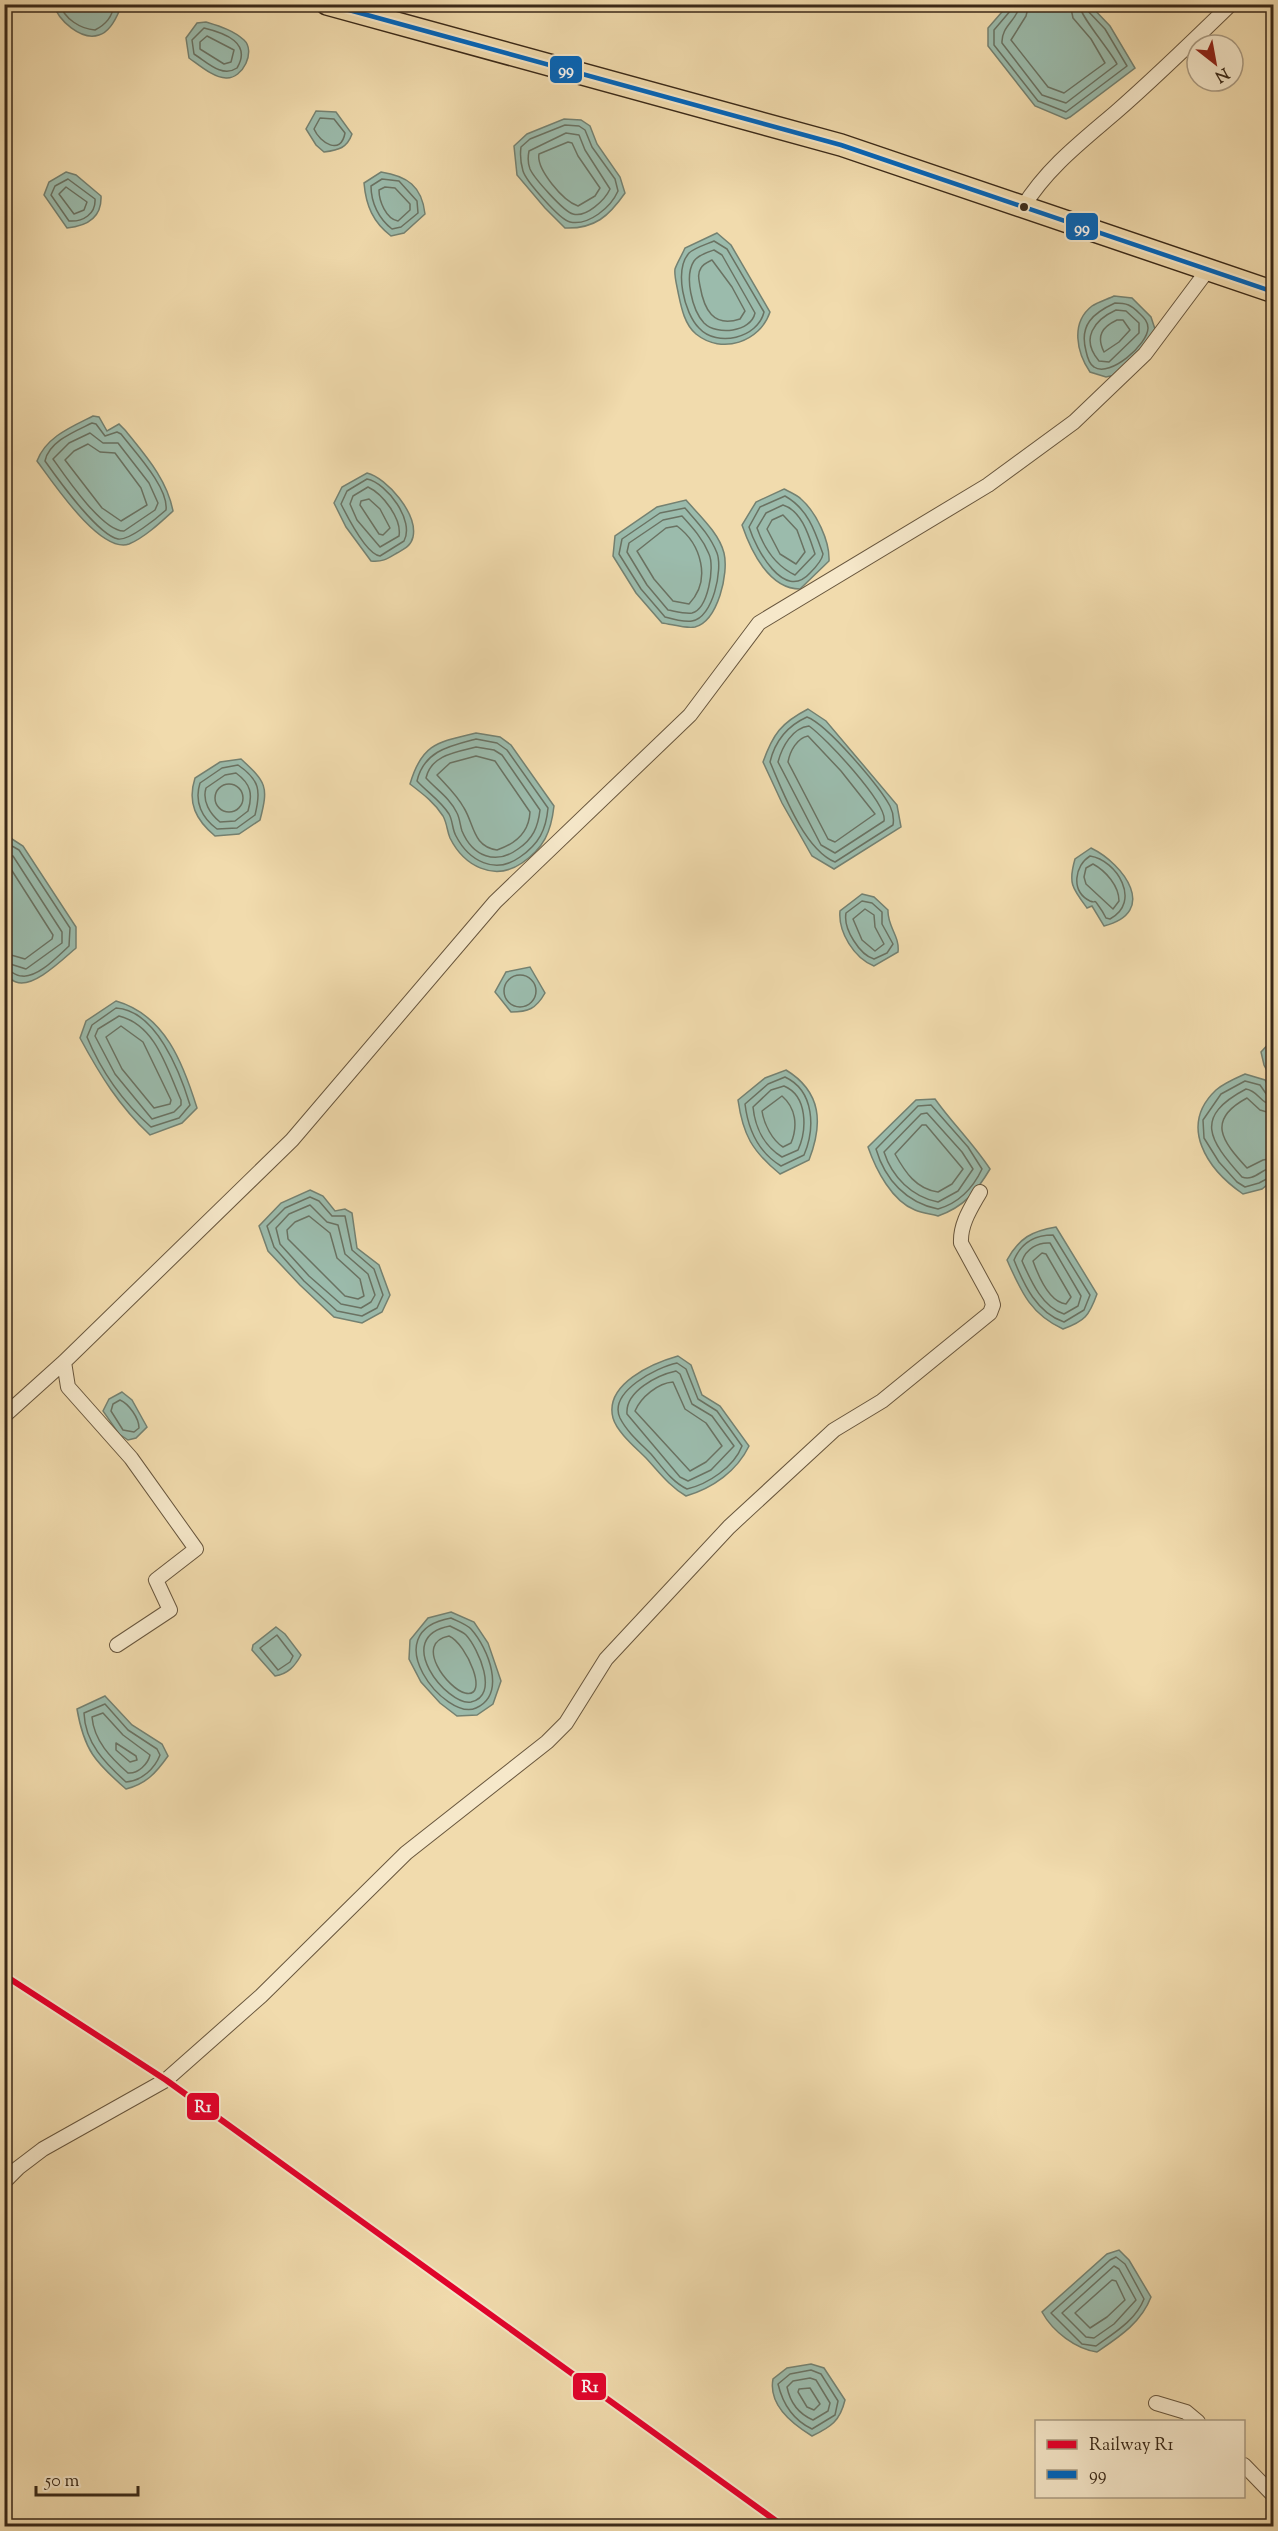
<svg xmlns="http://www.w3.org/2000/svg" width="1278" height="2531" viewBox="0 0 1278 2531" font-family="'Sorts Mill Goudy',serif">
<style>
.water{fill:#9bbbac;stroke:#748171;stroke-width:1.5}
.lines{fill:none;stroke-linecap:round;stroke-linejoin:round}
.shore{stroke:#6a7262;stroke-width:1.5}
.minor-casing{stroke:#68563d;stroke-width:16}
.highway-casing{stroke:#3a2918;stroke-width:24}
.minor{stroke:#f6e8ca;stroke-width:14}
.highway{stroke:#f1dbad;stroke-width:21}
.bus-1-casing{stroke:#f6e8ca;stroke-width:9}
.bus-1{stroke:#0065bd;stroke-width:4.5}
.rail-1-casing{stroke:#f6e8ca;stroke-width:10}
.rail-1{stroke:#e4002b;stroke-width:6}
.bus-dot{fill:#3a2918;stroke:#f6e8ca;stroke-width:2}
.line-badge{stroke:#f6e8ca;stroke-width:2}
.badge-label{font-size:16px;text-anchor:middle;font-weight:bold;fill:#fff}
</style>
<rect width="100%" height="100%" fill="#f1dbad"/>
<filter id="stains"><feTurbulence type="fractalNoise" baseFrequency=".00333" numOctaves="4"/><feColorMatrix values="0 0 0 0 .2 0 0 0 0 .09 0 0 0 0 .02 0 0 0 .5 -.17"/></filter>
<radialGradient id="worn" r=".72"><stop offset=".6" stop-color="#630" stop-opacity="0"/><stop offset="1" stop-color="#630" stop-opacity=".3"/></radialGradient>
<path class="water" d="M54 5H117L120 9C116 19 110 32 99 35 81 41 58 20 54 5Z
M1008 5H1090L1110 26 1135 68 1070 117 1066 119 1035 106 988 46V28Z
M206 22C219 26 233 30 244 40 256 51 243 79 226 78 214 78 199 65 189 58L186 38 197 23Z
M316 111 336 112 352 134C347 148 339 150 324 152L316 145 306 129Z
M564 119 581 120 590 126 597 144 620 177 625 193C609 216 595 229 565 228L545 208 517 175 514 146 527 134Z
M66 172 76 175 101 196C102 217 88 226 67 228L44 195 49 182Z
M381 172C407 176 422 186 425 214L404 233 391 236C373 222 366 206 364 183Z
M717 233 731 245 770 312C760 342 722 355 696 334 684 324 681 306 678 292 677 286 674 276 675 269 677 263 682 255 685 248Z
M1114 296 1132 298 1151 317 1155 329 1151 341 1115 375 1106 377 1090 372C1077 353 1070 323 1092 306 1098 302 1108 299 1114 296Z
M93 416 99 417 107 431 119 424 125 430C145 455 167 479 173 511 161 522 144 538 129 544 100 554 52 481 37 461 46 437 71 427 93 416Z
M367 473C387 478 418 514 413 537 411 546 404 549 397 553 387 559 383 562 371 561L346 527 334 503 342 487Z
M784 489C790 492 797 495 801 499 816 512 830 541 829 561L800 589C769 589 751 551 742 525L756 502Z
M686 500C699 515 719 533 724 553 729 573 718 621 695 627 686 629 671 624 662 623L636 593 613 556 615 536 657 507Z
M808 709 826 721 897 805 901 827 834 869 812 856 782 803 763 762C773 734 781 723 808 709Z
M476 733 500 737 511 745 554 806C551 832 544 848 522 863 494 882 464 866 450 838 447 831 447 823 443 816 434 802 423 794 410 784 422 743 438 742 476 733Z
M241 759C266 782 269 786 260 820L239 834 215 836C196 820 187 803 195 778L220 762Z
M12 839 23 846 76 927V948C63 959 33 989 16 982 12 981 8 976 5 973V843Z
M1091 848C1124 864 1159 912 1104 926L1092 906 1087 908C1072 888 1068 883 1075 859Z
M862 894 874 897 888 910C887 926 900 936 898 952L874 966C854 958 838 932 840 911Z
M530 967 545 993C536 1009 528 1012 511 1012L495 992 506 972Z
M116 1001C165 1015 183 1063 197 1108L182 1123 150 1135C119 1106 100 1075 80 1038L86 1021Z
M1273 1039V1082L1264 1065 1261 1052Z
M786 1070C822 1092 823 1124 809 1160L780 1174C752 1151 743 1135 738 1100L765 1078Z
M1245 1074 1265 1080 1273 1095 1274 1179 1262 1189 1243 1194C1207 1169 1178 1126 1216 1090 1224 1083 1236 1078 1245 1074Z
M935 1099C952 1123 973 1143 990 1169 977 1191 964 1207 938 1216 931 1214 922 1213 915 1210 892 1201 876 1170 868 1147L916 1100Z
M310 1190 323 1196 335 1211 345 1209 352 1213 357 1248 379 1265 390 1295 382 1312 362 1323 334 1317 300 1285 268 1251 259 1226 281 1203Z
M1056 1227 1097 1294C1089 1316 1085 1321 1063 1329 1030 1314 1021 1291 1007 1260 1019 1238 1032 1231 1056 1227Z
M678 1356 691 1365 702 1395 720 1406 749 1446C737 1471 713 1488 686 1496 669 1486 659 1472 646 1458 635 1447 617 1432 613 1418 604 1384 653 1363 678 1356Z
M122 1392 132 1400 147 1427 136 1438 128 1440 119 1434 103 1411 109 1399Z
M451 1612 474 1622 488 1643 501 1681 493 1704 477 1715 457 1716 440 1703 421 1682 409 1659 410 1640 428 1618Z
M276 1627 285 1634 301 1655C295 1666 288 1674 275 1676L252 1650 253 1645Z
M105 1696 132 1725 162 1744 168 1756C156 1773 146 1784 126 1789 95 1762 84 1750 77 1709Z
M1119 2250 1129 2260 1151 2297C1141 2323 1119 2337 1097 2352 1076 2349 1053 2332 1042 2312L1107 2254Z
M811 2364 824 2368 845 2400C840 2421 831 2427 812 2436 792 2424 768 2405 773 2379L787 2368Z"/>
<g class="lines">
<path class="shore" d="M60 4C64 19 81 29 95 30 105 25 114 16 113 4
M1012 4 1011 10 994 30V45L1038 101 1066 112 1127 66 1105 29 1087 10 1086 4
M1020 4C1018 20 1001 26 1002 43L1042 95 1066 103 1117 64C1110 50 1079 15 1079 4
M1029 4 1026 16 1011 40 1048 87 1064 93 1105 63 1091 39 1073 18 1070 4
M204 28C225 33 252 43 237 68 222 78 207 62 194 54L192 40Z
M207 36 234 50 231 62 224 64 200 49V42Z
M320 118 334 119 345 133C341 156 320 143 314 129Z
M565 125 579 126 585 130 592 147 615 179 618 191C611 207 589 226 570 222 560 220 526 181 523 171 521 164 520 154 521 147L530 139Z
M566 133 579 135 585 150 610 189C605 200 586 218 573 214 564 212 534 178 530 169 528 164 528 156 529 151Z
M568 142 572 143 578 156 600 188 595 196 578 206C563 201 536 169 539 154Z
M68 179 95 199C96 214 83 222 69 221L51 195 55 186Z
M382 179 399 181 417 201 418 213 401 227 392 229C379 219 371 203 371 186Z
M66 187 87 202 84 210 74 214 59 194Z
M385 187 395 188 410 204V210L398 221C386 219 379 201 379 190Z
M714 241 727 249 764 312C758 338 717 348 699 328 684 313 674 270 689 253 694 248 707 244 714 241Z
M714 250 722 255 755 313C751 332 717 336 704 323 692 310 684 276 694 261 698 255 708 252 714 250Z
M712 260 732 287 745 311 740 319C713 328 704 309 700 286 699 280 697 274 701 268 703 264 708 262 712 260Z
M1115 303C1127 303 1131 305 1139 313 1143 317 1148 321 1148 328 1148 344 1110 378 1094 367 1089 364 1087 356 1086 351 1079 325 1093 313 1115 303Z
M1116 310 1126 311 1139 323V333L1109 362 1099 361C1080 339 1094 320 1116 310Z
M1117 320H1123L1130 330 1119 342 1104 352C1096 336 1102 327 1117 320Z
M92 423 96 424 105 436 117 432 121 434C135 452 169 488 166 510 157 518 129 541 118 539 98 535 57 478 45 461 49 441 76 431 92 423Z
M90 433 103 443H118L149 483 158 503 155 510 124 531C103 532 65 476 53 459L69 443Z
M88 444 100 452 115 453 141 488 147 505 121 521 102 508 65 460 74 451Z
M367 479C387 483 415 521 404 541L380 556C366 554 347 516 341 504L347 491Z
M368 487C383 494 402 519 399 536L380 547 357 520 350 504 353 496Z
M785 496C808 509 815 531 823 554 822 561 815 568 810 573 784 602 756 549 749 527L760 507Z
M369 499 380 509 390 528 383 535 379 534 360 505 361 501Z
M783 505C802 511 809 536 815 554L795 575C776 566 764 548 757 528L766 513Z
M685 508C697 522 710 535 717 553 723 569 713 618 692 621 684 622 672 619 665 617L641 589 619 554 622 539 660 513Z
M783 515 797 530 805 552 796 564 780 554 767 529 772 520Z
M682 516C693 528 703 539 709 554 715 567 708 609 692 613 685 614 674 611 668 610L647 585 627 552 629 543 663 520Z
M677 526C701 544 712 580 689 604L673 601 654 579 637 551 666 528Z
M807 717C828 725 879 786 890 806 893 812 894 819 893 825L835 862C804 849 783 792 770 762 775 741 787 726 807 717Z
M809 726C825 737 888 804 884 821L835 853 821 845 778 762C782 747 792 728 809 726Z
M808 736 841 771 875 814 835 842 828 839 788 762C790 751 797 738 808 736Z
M476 739 497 743 507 750 548 808C546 830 539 844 520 857 495 875 469 861 456 836 452 829 453 821 449 814 440 800 428 793 417 781 424 751 449 746 476 739Z
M476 747 494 750 502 755 540 810C538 827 533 839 518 849 496 865 473 857 462 831 460 825 460 819 457 813 450 798 437 790 426 778 431 755 456 752 476 747Z
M476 756 495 761 530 812C529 832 515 844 497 850 473 847 474 824 464 808 457 795 447 786 437 775L450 763Z
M238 765C260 780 261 791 255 815L237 828 217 829C202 818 194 802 200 783L222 768Z
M236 773C251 784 253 794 248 811L235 821 220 822C210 814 202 801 206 788L225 775Z
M215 798a14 14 0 1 1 28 0a14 14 0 1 1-28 0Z
M4 848 12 846 19 850 70 928 69 946C58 956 38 978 22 976 15 976 11 970 4 969
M4 855 13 856 62 932V943L26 969 4 962
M1090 856C1117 860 1142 902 1110 919L1106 918C1104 914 1101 909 1098 905 1093 898 1097 904 1090 901 1070 891 1075 865 1090 856Z
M4 864 9 866 53 935 52 939 25 959 4 953
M1093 864C1106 871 1119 886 1119 901L1113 909 1086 884 1084 877 1086 868Z
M862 901 872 903 882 912V924L893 944 887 953 874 959C860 955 843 929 846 913Z
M865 909 874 915 875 927 884 944 875 951 862 940 853 919Z
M504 991a16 16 0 1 1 32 0a16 16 0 1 1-32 0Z
M116 1008C156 1010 180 1072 190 1105L179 1118 151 1127C123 1102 101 1071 87 1037L92 1025Z
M119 1016C156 1025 167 1069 181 1100V1105L174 1112 152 1119 115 1074 95 1036 98 1029Z
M121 1026 143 1042 171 1100 170 1104 154 1108 122 1069 106 1037Z
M785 1077C815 1091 815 1129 804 1155L781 1166C758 1152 748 1129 745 1104L768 1084Z
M784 1086C808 1096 807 1130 798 1150L782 1157C764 1146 755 1127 753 1107L771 1090Z
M782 1096C796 1108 798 1126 791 1143L783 1147C772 1140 764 1124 762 1111Z
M1274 1097 1267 1095 1260 1085 1245 1081 1221 1094 1203 1120 1204 1138 1219 1162 1237 1182 1245 1187 1259 1183 1274 1175
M931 1105 968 1147 982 1169C973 1188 959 1203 938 1209 907 1203 885 1180 876 1149L918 1106Z
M1274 1105C1260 1104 1259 1091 1246 1089 1193 1117 1209 1140 1242 1177 1254 1182 1262 1168 1274 1167
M927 1113 962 1152 973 1169 958 1191 938 1202C912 1197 892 1177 884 1152L921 1114Z
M1274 1114 1260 1110 1247 1098C1206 1120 1222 1141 1247 1168L1263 1160 1274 1158
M922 1125H926L963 1169 952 1184 938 1192C916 1189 905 1172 895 1154Z
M310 1197 319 1201 332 1216H345L352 1250 374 1269 383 1295 377 1308 362 1316 337 1311 304 1281 274 1247 267 1226 285 1208Z
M310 1205 327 1222 338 1225 345 1254 368 1274 375 1295 371 1302 361 1308 341 1304 309 1276 280 1244 276 1228 289 1214Z
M309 1216 330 1233 337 1258 360 1279 364 1296 358 1299 345 1296 288 1239 287 1230 295 1222Z
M1053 1235 1090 1295 1084 1310 1064 1322C1037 1313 1024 1285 1014 1260 1021 1243 1035 1235 1053 1235Z
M1050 1243 1081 1296 1078 1306 1064 1314C1042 1307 1031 1281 1022 1261 1026 1249 1038 1242 1050 1243Z
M1042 1253 1046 1254 1071 1297 1066 1304C1049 1302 1038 1275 1033 1261Z
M677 1363 686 1369 698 1399 717 1411 742 1446C734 1467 708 1484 687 1489 672 1482 662 1467 651 1454 640 1443 627 1432 620 1418 608 1392 657 1367 677 1363Z
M676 1371 680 1374 692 1404 712 1416 734 1446 711 1470 688 1481 680 1477 627 1414C625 1391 658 1375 676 1371Z
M673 1382 685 1409 706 1423 722 1446 706 1462 690 1471 635 1411C641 1397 658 1383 673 1382Z
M120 1400C129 1404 139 1418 139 1428L134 1432 123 1430 111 1411 113 1404Z
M451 1618C457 1621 466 1624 471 1629 488 1648 507 1694 476 1708 446 1722 373 1632 451 1618Z
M450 1626C455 1629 462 1631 466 1635 478 1648 500 1696 471 1702 447 1706 391 1637 450 1626Z
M277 1635 293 1656 290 1662 278 1670 260 1648Z
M449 1636C467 1644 490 1699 465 1693 448 1689 413 1643 449 1636Z
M105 1704 128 1730 157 1749 160 1755C155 1768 142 1781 126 1782 105 1763 85 1743 84 1713Z
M103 1713 123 1735 150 1755C148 1764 138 1774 128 1773 111 1758 94 1741 92 1717Z
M116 1743 136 1756 137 1760 130 1762 116 1750Z
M1116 2257 1125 2264 1144 2299C1136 2320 1114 2333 1096 2346L1082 2344 1051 2313 1110 2260Z
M1114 2266 1119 2269 1136 2300 1114 2324 1094 2338 1086 2337 1062 2313Z
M1112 2280 1116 2281 1125 2300 1107 2317 1090 2328 1075 2313Z
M811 2370 821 2374 838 2401 835 2415 812 2429C793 2420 783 2405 778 2384L790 2374Z
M810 2378 816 2380 830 2403 828 2411 813 2420C799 2414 790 2402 787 2387L793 2381Z
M810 2388 820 2404 814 2410 807 2407 798 2392 799 2389Z"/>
<g class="minor-casing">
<path id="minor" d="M1023 207C1047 168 1081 142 1116 112 1155 78 1193 41 1231 4
M64 1362 68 1387 131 1458 196 1549 156 1580 170 1610 117 1645
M4 1416 64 1362 292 1140 495 902 690 715 759 623 988 485 1074 422 1145 354 1207 271
M4 2182 18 2168 43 2149 166 2080 261 1996 406 1853 547 1742 566 1723 606 1659 729 1527 834 1430 882 1401 990 1313 993 1305 991 1298 961 1243C960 1224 971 1208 980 1192
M1156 2403 1186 2412 1198 2422
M1244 2465 1274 2496"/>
</g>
<g class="highway-casing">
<path id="highway" d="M327 4 841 145 1274 292"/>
</g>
<use href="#minor" class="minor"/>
<use href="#highway" class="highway"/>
<g class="bus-1-casing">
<path id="bus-1" d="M327 4 841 145 1274 292"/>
</g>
<use href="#bus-1" class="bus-1"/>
<g class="rail-1-casing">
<path id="rail-1" d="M4 1975 166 2080 783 2526"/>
</g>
<use href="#rail-1" class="rail-1"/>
</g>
<circle class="bus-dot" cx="1024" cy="207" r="5"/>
<g class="line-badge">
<rect x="549" y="55" width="34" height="29" rx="6" fill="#0065bd"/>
<rect x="1065" y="212" width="34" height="29" rx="6" fill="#0065bd"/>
<rect x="186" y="2092" width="34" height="29" rx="6" fill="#e4002b"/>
<rect x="572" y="2372" width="35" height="29" rx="6" fill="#e4002b"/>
</g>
<g class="badge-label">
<text x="566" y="75">99</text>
<text x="1082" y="233">99</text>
<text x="203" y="2112">R1</text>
<text x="590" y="2392">R1</text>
</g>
<rect width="1278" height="2531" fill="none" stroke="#f1dbad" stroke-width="24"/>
<rect x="6" y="6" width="1266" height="2519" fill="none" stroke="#3a2918" stroke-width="3"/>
<rect x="12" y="12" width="1254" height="2507" fill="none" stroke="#3a2918" stroke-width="1.5"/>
<rect x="1035" y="2420" width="210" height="78" fill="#f6e8ca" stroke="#ab9c83" stroke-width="1.5"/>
<rect x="1047" y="2440" width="30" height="9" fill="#e4002b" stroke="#ab9c83" stroke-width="1.5"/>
<text x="1089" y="2450" font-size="18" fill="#3a2918">Railway R1</text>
<rect x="1047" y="2470" width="30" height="9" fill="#0065bd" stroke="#ab9c83" stroke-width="1.5"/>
<text x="1089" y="2480" font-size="18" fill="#3a2918">99</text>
<g transform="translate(1215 63) rotate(149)"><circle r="28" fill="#f6e8ca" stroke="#ab9c83" stroke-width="1.5"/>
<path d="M0-4.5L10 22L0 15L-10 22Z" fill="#8f2418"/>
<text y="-9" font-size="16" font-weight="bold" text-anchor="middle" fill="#3a2918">N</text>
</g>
<path d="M36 2486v9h102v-9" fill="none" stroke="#3a2918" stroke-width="3"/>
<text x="45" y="2486" font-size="18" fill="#3a2918" stroke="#f6e8ca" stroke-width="4.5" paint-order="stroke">50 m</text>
<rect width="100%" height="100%" filter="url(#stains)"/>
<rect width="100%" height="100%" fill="url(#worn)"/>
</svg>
